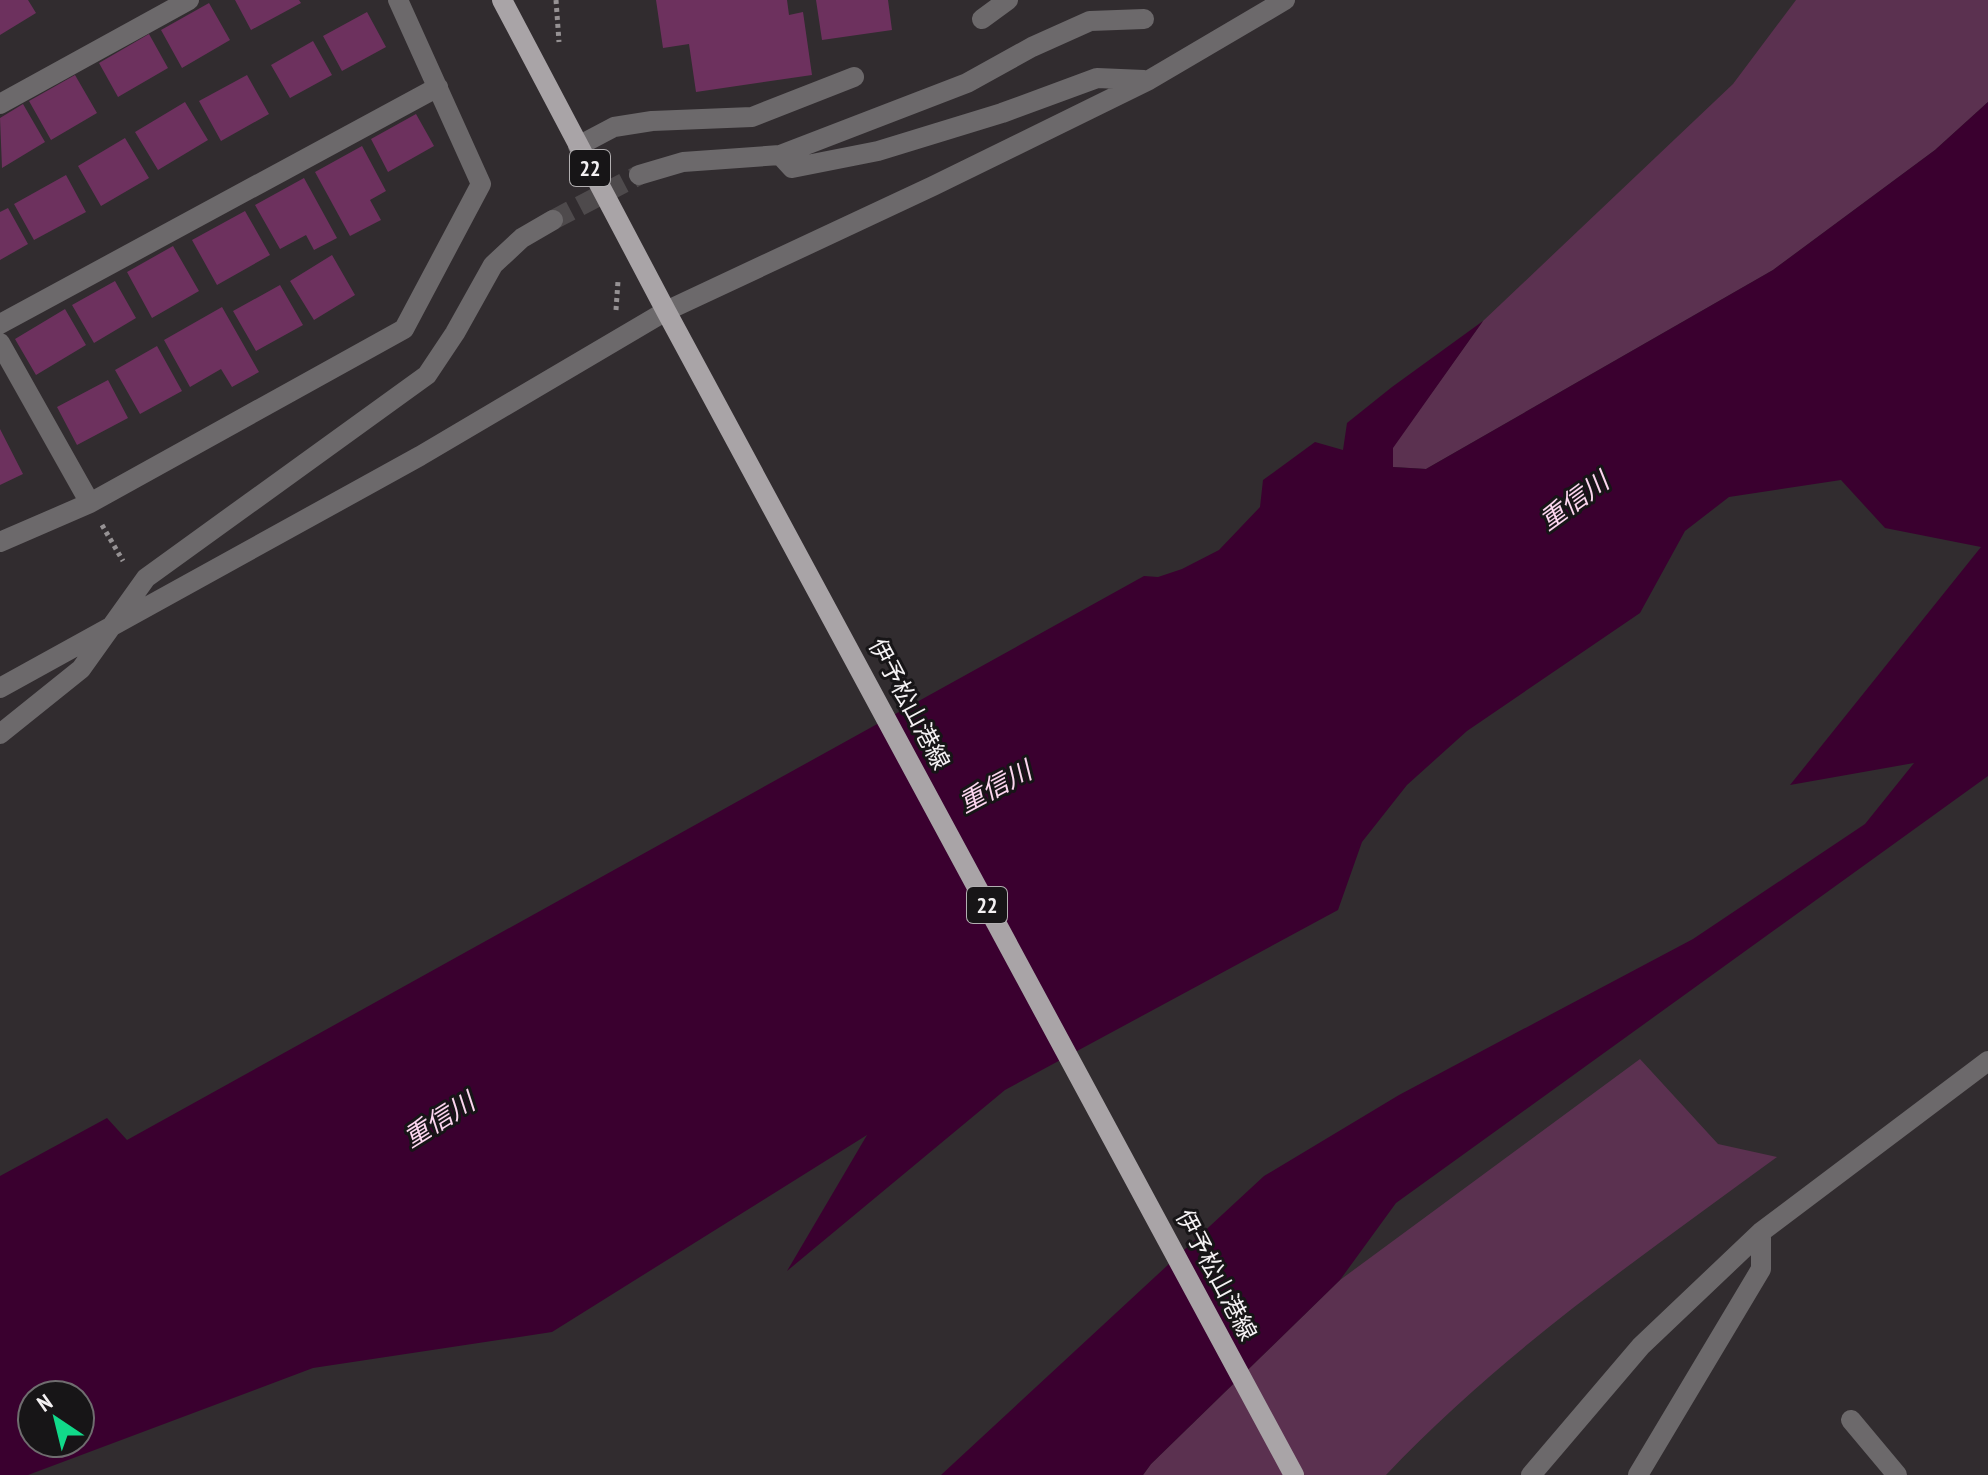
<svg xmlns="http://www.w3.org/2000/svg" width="1988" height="1475" viewBox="0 0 1988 1475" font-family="'PT Sans Narrow','Noto Sans JP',sans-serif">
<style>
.green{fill:#5b3150}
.water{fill:#3a002f;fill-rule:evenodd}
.building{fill:#6d315e}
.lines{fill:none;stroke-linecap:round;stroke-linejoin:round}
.street-tunnel{stroke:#4e4a4c;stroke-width:20;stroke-dasharray:20 10;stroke-linecap:butt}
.path{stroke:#969294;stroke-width:5;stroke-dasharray:4 4;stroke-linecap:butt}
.street{stroke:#6c696b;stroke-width:20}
.primary{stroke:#a9a4a7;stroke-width:20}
.labels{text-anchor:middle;stroke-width:6;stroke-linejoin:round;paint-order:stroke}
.shield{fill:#171517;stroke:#b2afb1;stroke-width:2}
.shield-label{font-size:22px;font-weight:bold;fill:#f4f1f3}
.street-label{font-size:24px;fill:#f4f1f3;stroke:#171517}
.water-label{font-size:26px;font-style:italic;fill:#fcd6ef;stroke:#171517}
</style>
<rect width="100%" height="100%" fill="#312c2f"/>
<path class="green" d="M1796 0H1988V102L1935 150 1773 270 1426 469 1393 467 1392 448 1483 321 1733 84Z
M1640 1059 1718 1144 1777 1157C1642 1256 1502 1352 1386 1475H1143L1151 1464 1340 1280Z"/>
<path class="water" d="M1988 102V776L1396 1203 1340 1280 1151 1464 1143 1475H941L1264 1176 1399 1095 1693 939 1865 824 1914 763 1790 785 1981 547 1885 528 1841 480 1729 497 1685 531 1640 613 1467 731 1407 785 1362 842 1338 910 1005 1090 787 1271 867 1135 552 1332 313 1368 28 1475H0V1176L107 1118 127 1140 1144 576 1158 577 1182 569 1219 550 1260 507 1263 480 1315 442 1343 450 1347 423 1392 387 1483 321 1393 448V467L1426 469 1773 270 1935 150ZM32 1395H80V1443H32Z"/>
<path class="building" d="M0 0H28L36 13 0 35Z
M235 0H299L301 3 251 30Z
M656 0H787L789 15 803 12 812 75 696 92 689 44 663 48Z
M816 0H888L892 30 822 40Z
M209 3 230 40 182 68 161 30Z
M367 12 386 47 342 71 323 36Z
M149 34 168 68 118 97 99 63Z
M313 41 332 75 290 98 271 65Z
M75 75 97 113 51 140 29 101Z
M247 75 269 114 221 141 199 101Z
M185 102 208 140 158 170 135 132Z
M23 104 45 142 2 168 0 118Z
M416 114 434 146 388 172 371 139Z
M125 138 149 178 101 206 78 166Z
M362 146 386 191 370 200 381 220 350 236 315 172Z
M66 175 86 212 34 240 14 204Z
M304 178 337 238 314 250 306 235 280 249 255 205Z
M8 208 28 244 0 260V212Z
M245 211 270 255 217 285 192 240Z
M173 246 199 291 152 318 127 272Z
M332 255 355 295 314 320 290 281Z
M115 281 136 318 94 343 72 305Z
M280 285 303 325 256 351 233 311Z
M222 307 259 372 232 387 221 369 190 387 164 340Z
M65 309 86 345 36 375 15 339Z
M157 346 182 391 140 414 115 370Z
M108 380 128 418 77 445 57 407Z
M0 429 23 474 0 485Z"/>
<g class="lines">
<path class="street-tunnel" d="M553 220 639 175"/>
<path class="path" d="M556 0 559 42
M616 310 618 281
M102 525 123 561"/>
<path class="street" d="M982 19 1008 0
M0 104 189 0
M578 146 614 127 652 121 752 117 854 77
M780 155 792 168 878 151 1002 113 1097 78 1144 80
M639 175 683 162 780 155 967 83 1032 47 1090 21 1144 19
M0 324 438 87
M0 343 90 503
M0 542 90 503 404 329 481 184 398 0
M0 688 420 456 666 311 933 186 1149 80 1285 0
M0 734 81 669 146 578 427 375 455 333 493 265 522 238 553 220
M1851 1420 1897 1475
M1531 1475 1641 1346 1761 1232 1988 1061
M1638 1475 1761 1269V1232"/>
<path class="primary" d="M502 0 666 311 1294 1475"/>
</g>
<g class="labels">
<g class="shield">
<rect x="570" y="150" width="40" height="36" rx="6"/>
<rect x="967" y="887" width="40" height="36" rx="6"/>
</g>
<g class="shield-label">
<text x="590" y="176">22</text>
<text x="987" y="913">22</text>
</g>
<g class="street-label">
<text transform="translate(909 704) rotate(62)" y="8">伊予松山港線</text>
<text transform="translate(1216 1275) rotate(62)" y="8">伊予松山港線</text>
</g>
<g class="water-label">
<text transform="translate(1574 501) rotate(-36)" y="9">重信川</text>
<text transform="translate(995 787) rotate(-28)" y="9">重信川</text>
<text transform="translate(439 1120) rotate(-32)" y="9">重信川</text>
</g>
</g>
<g transform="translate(56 1419) rotate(325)"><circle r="38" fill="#171517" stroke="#6f6d6f" stroke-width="2"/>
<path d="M0-6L14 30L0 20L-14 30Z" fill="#11d98a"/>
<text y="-12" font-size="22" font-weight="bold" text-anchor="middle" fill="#f4f1f3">N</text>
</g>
</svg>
